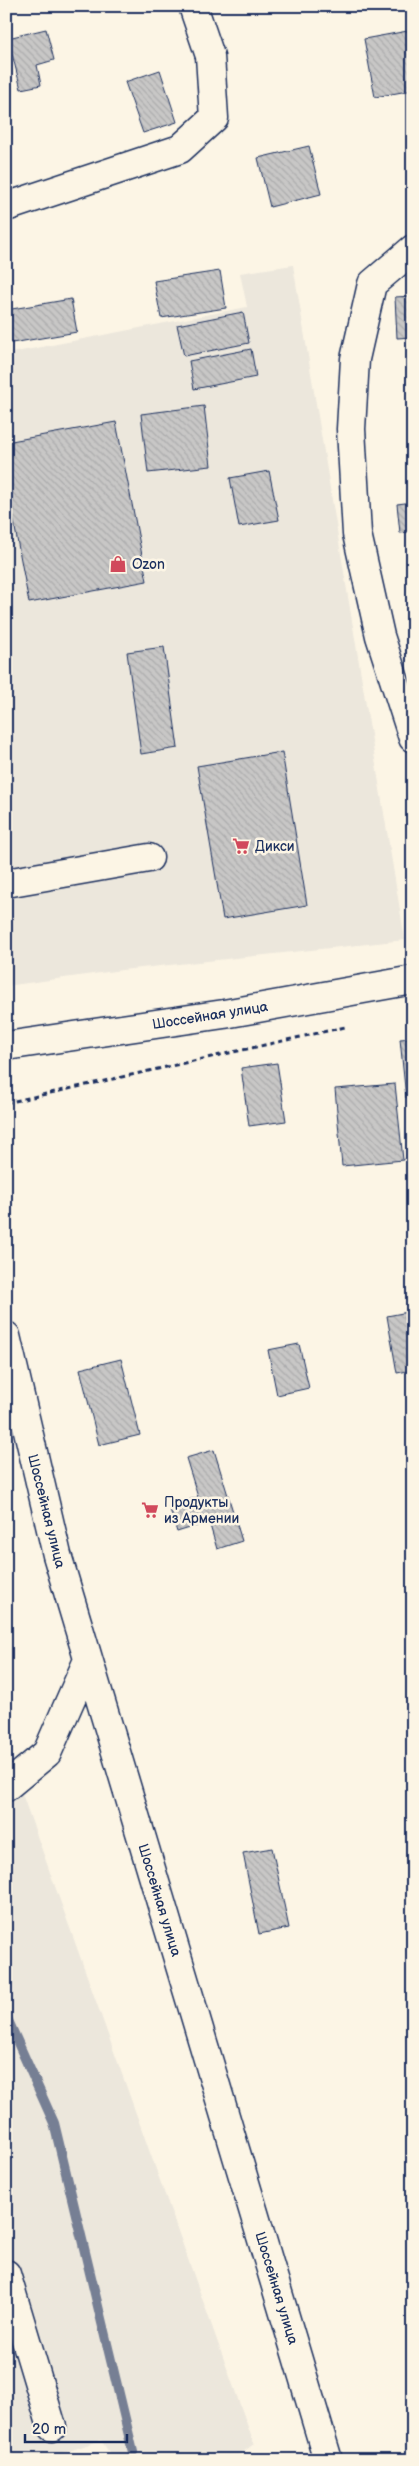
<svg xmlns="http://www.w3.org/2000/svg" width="419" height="2466" viewBox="0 0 419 2466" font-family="'Balsamiq Sans',sans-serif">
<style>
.built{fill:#ece7dc}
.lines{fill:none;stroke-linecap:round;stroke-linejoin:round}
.stream{stroke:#767f94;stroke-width:10}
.building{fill:url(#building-back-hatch);stroke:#1b2f5e}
.minor-casing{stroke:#1b2f5e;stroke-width:31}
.path{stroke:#1b2f5e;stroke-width:3;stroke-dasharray:5 4;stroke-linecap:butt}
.minor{stroke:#fcf5e5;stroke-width:28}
.labels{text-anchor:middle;stroke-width:5;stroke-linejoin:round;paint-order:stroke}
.poi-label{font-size:14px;fill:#1b2f5e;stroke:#fcf5e5;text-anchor:start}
.street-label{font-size:14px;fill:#1b2f5e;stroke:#fcf5e5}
</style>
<defs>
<pattern id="building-back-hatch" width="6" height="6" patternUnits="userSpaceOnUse" patternTransform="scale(1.25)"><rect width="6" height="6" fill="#c8c7c6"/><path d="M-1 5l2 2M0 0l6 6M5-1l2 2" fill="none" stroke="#ababac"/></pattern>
</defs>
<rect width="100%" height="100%" fill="#fcf5e5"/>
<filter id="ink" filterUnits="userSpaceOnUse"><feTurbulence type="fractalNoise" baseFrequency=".02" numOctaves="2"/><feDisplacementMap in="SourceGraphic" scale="10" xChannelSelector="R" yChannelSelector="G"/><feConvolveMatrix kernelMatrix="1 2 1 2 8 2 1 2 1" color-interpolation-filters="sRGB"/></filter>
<g filter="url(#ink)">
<path class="built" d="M293 265 405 940 122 970 6 986V354L247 307 240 273Z
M6 1749 254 2444 232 2460H114L101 2440 43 2460H6Z"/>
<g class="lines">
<path class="stream" d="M6 2016 54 2123 133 2452"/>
</g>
<path class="building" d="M46 29 54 60 37 65 41 85 21 89 8 38Z
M413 30V90L375 97 364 39Z
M160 70 177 122 143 133 125 82Z
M309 146 321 194 270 207 258 158Z
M220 271 226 308 161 318 154 281Z
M413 296V337L397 338 395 297Z
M71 299 77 332 6 344V310Z
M243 312 249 343 184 356 177 325Z
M251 349 256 377 194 389 189 361Z
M204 406 211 466 148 473 141 414Z
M116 422 147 581 29 603 6 480V442Z
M269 471 279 520 239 527 230 478Z
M413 502V532L400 533 397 504Z
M164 647 178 748 141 754 127 652Z
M282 752 307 905 223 919 197 766Z
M413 1038V1097L406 1098 400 1039Z
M277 1063 286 1121 249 1126 241 1068Z
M395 1084 403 1160 342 1166 335 1089Z
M413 1311V1370L397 1373 387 1316Z
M299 1344 309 1388 277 1395 268 1350Z
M121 1359 140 1435 99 1445 80 1369Z
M214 1450 242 1541 217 1549 209 1522 177 1532 169 1506 198 1497 186 1458Z
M272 1848 289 1928 259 1934 243 1853Z"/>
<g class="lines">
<g class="minor-casing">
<path id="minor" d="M6 207 180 149 214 118 210 56 193 6
M413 249 372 284 355 359 351 429 357 534 380 636 413 738
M6 883 149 858
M6 1046 224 1014 413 980
M6 1336 57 1555 328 2460
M6 1787 47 1753 88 1660
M6 2274 52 2427"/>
</g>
<path class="path" d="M6 1103 345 1027"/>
<use href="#minor" class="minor"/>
</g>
</g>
<defs>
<g id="shop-bare" transform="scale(1.35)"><path d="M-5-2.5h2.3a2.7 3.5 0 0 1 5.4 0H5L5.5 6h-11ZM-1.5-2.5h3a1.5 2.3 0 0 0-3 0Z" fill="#d1495b" stroke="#fcf5e5" stroke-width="2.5" paint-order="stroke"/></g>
<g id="supermarket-bare" transform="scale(1.35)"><path d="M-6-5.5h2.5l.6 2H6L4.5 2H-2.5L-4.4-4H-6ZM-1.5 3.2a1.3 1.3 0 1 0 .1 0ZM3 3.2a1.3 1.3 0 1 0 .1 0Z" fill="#d1495b" stroke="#fcf5e5" stroke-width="2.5" paint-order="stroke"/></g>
</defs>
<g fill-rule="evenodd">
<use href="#shop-bare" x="118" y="564"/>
<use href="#supermarket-bare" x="241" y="846"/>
<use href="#supermarket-bare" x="150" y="1510"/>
</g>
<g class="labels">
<g class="poi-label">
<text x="132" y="569">Ozon</text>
<text x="255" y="851">Дикси</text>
<text x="164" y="1507">Продукты<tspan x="164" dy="16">из Армении</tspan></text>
</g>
<g class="street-label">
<text transform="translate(210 1015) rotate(-9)" y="5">Шоссейная улица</text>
<text transform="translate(47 1511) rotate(76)" y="5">Шоссейная улица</text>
<text transform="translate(160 1900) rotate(73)" y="5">Шоссейная улица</text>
<text transform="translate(277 2288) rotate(73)" y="5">Шоссейная улица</text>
</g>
</g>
<rect width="419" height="2466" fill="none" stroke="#fcf5e5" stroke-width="25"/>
<rect x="12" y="12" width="394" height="2441" fill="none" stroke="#1b2f5e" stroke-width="2" filter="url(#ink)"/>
<path d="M25 2434v8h102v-8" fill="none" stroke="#1b2f5e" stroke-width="2.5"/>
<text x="32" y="2434" font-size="15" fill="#1b2f5e" stroke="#fcf5e5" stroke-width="4" paint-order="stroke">20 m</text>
</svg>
